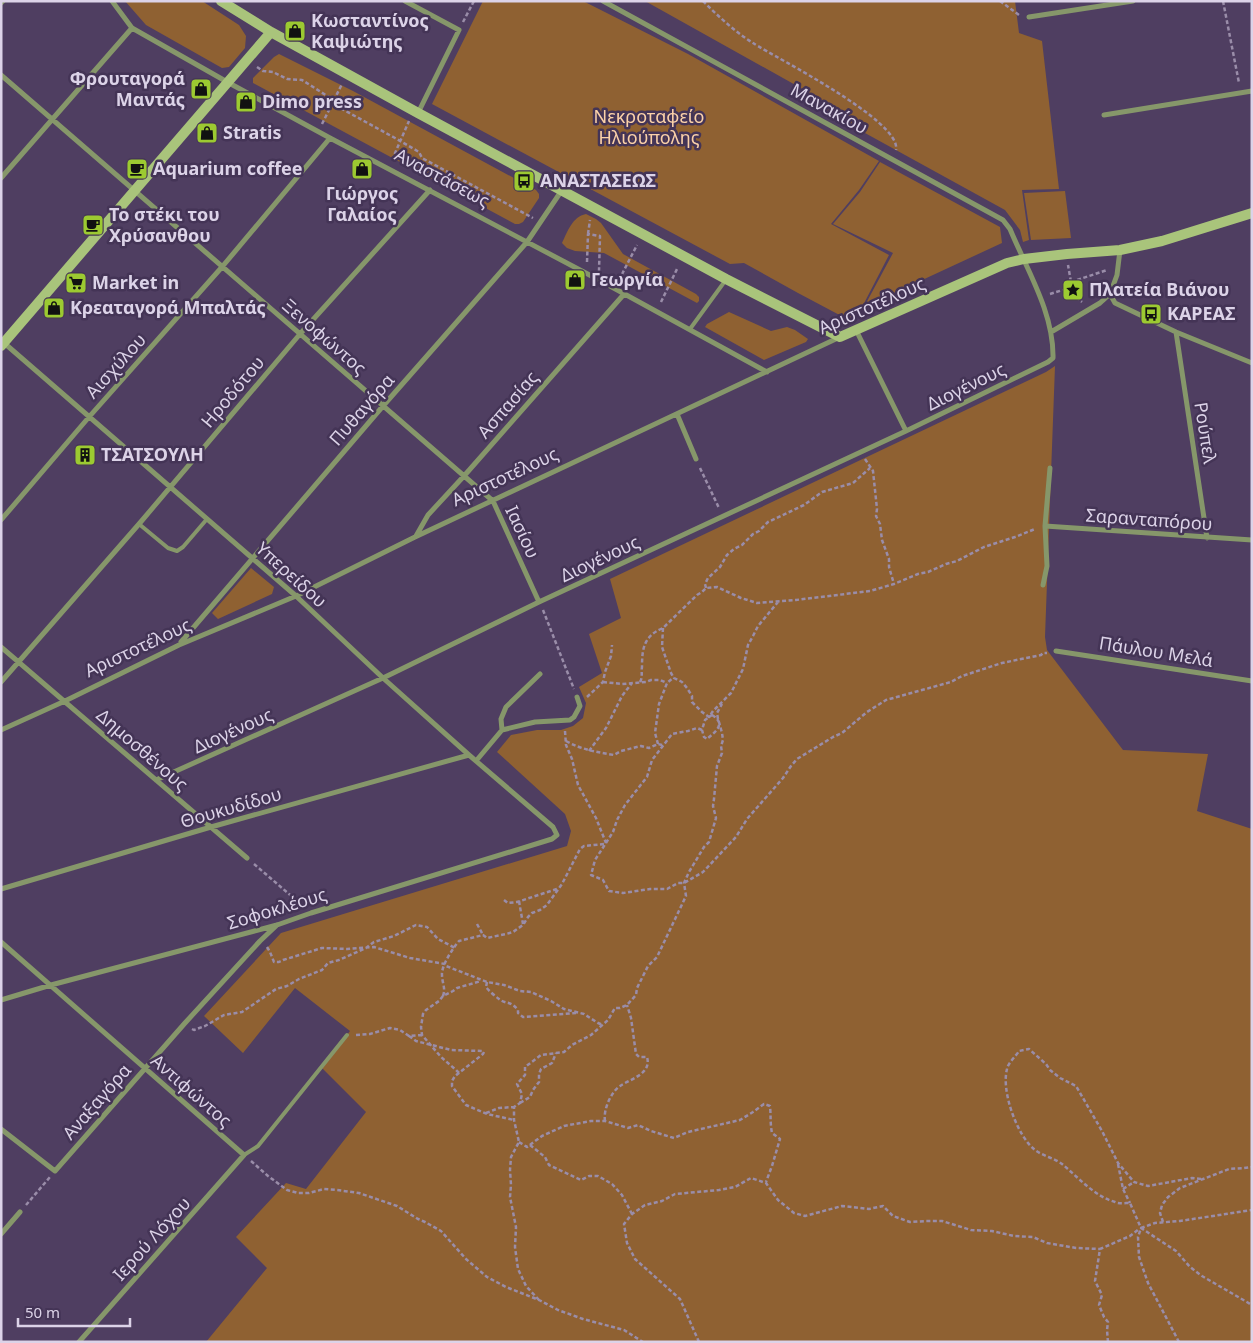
<svg xmlns="http://www.w3.org/2000/svg" width="1253" height="1343" viewBox="0 0 1253 1343" font-family="'Noto Sans',sans-serif">
<style>
.green{fill:#8f6132}
.lines{fill:none;stroke-linecap:round;stroke-linejoin:round}
.path{stroke:#9a8da9;stroke-width:2.5;stroke-dasharray:4 2.5;stroke-linecap:butt}
.lane{stroke:#86976a;stroke-width:4}
.street{stroke:#86976a;stroke-width:5}
.secondary{stroke:#a9c47b;stroke-width:10}
.labels{text-anchor:middle;stroke-width:5;stroke-linejoin:round;paint-order:stroke}
.poi-label{font-size:18px;font-weight:bold;fill:#dcd3e8;stroke:#443456;text-anchor:start}
.street-label{font-size:18px;fill:#dcd3e8;stroke:#443456}
.park-label{font-size:18px;fill:#fbd1a8;stroke:#443456}
</style>
<rect width="100%" height="100%" fill="#4f3e61"/>
<path class="green" d="M125 1H202L239 25 246 36 245 48 229 67 222 68 146 25Z
M483 1H583L688 54 879 161 859 190 831 224 889 255 859 313 847 319 798 293 744 263 730 264 432 104Z
M645 1H1015L1019 33 1042 41 1059 189 1022 190 1029 240 1023 242 1020 230 1005 210 825 111 824 101Z
M279 54 353 91 536 190 539 194V198L523 222 519 224H515L253 83V78L274 57Z
M880 162 1000 227 1002 243 864 307 893 253 833 224 860 192Z
M1065 191 1071 238 1031 240 1024 193Z
M586 214 596 219 601 223 623 254 696 294 699 297V301L697 303 604 253 575 251 567 248 562 243C568 231 572 217 586 214Z
M729 312 771 331 787 327 795 330 808 339 806 342 764 360 705 327 707 324Z
M1055 366 1045 637 1047 650 1123 750 1208 754 1197 811 1252 829V1342H206L267 1268 236 1237 286 1183 306 1189 366 1112 322 1068 350 1031 295 988 243 1053 204 1016 281 933 567 846 571 831 565 814 497 752 511 735 537 730H561L573 726 583 718 586 703 579 687 602 673 589 634 621 618 610 579 1046 372Z
M251 568 274 587 272 594 218 619 212 613Z"/>
<g class="lines">
<path class="path" d="M703 1C718 16 734 31 753 43 776 58 902 121 896 150
M1000 1 1019 15
M1223 1 1239 83
M463 22 474 1
M257 67 263 71 273 72 287 79 302 80 332 99 333 104 395 138 419 152 422 158 533 218
M322 124 342 84
M392 160 409 121
M588 234 590 220
M587 262 588 234 600 236 599 271
M619 280 637 245
M1071 282 1107 270
M1066 289 1082 302
M1050 294 1066 289 1071 282 1068 265
M661 302 678 267
M865 459 873 471 877 509 876 516 880 524 882 540 889 559V567L894 584
M700 468 719 508
M706 588 705 584 708 578 720 567 727 555 734 549 742 545 753 534 759 531 768 522 804 505 822 492 853 483 870 468
M543 610 574 689
M663 628 662 647 671 673 674 678 682 682 687 688 692 696V702L702 712 709 717 713 711 731 693 743 669 748 645 753 636 758 626 778 602
M603 682 622 684 646 682 651 680H660L667 683
M640 682C643 677 641 673 642 667 642 648 644 636 663 628L697 595 702 592 706 588 717 587 741 598 757 603 796 600 870 591 894 584 918 574 928 572 946 564 957 561 984 547 1015 537 1035 529
M587 697 603 682 605 672 611 656 612 645
M712 715C727 724 715 732 707 739L704 737 702 730 705 720Z
M718 719 717 713 722 704
M702 730 697 728 688 731 672 734 652 760 647 777 625 805 617 820 613 832 595 860 591 875 603 880 609 891 623 893 650 889H667L678 883H684L703 872 736 837 747 819 783 778 791 766 797 759 833 737 842 733 867 712 886 700 951 682 962 676 1002 663 1041 655 1043 653H1047
M565 731 566 745 572 759 578 785 596 818 606 843
M566 741C582 750 597 752 614 755L621 751 641 746 649 748 658 744 662 745
M658 744 655 733 659 704 667 683 673 678H674
M589 751 606 728 622 696 632 683
M254 864 303 906
M504 900 508 903 517 902 557 889
M519 901 523 924
M477 924 483 935
M267 947 270 952 274 962H279L283 960 322 948 347 949 374 947 410 958 445 964 446 966 487 982 504 985 520 991 531 992 551 1001 564 1009 584 1014 598 1023 603 1025
M487 982 486 987C489 991 495 996 499 999 507 1005 510 1000 518 1010V1013L523 1017 576 1013
M443 996C446 988 442 983 442 975 441 966 453 948 459 941L483 935 487 938 506 934 513 932 523 925 528 917 532 913 540 910 547 905 562 884 580 849 584 846 605 844
M192 1029 194 1030 205 1026 224 1015 242 1012 276 989 287 986 299 979 322 970 328 963 339 960 366 948 374 942 394 936 416 925 427 927 438 939 455 948
M356 1035 370 1034 390 1028 400 1030 409 1036 422 1035
M409 1036 416 1041 451 1050 482 1051 484 1052 483 1054 455 1076 452 1081V1086L466 1105 487 1114 514 1120
M459 1073 456 1070 441 1057 422 1035 421 1027 423 1014 426 1010 439 1001 443 996 453 991 457 988 481 981
M520 1103 530 1097 533 1090 539 1082V1074L541 1069 552 1063 556 1053
M486 1113 499 1108 514 1107
M605 1121C603 1110 611 1092 620 1086 630 1079 652 1074 647 1057H639L636 1054 631 1018 627 1005
M519 1142 527 1147 542 1136 564 1126 591 1121H605L628 1128 638 1125 651 1131 674 1138 688 1132 740 1120 753 1112 764 1104 770 1106C771 1116 770 1123 772 1133L780 1139 772 1166 766 1182
M530 1145 545 1157 549 1165 581 1180 589 1176H598L612 1184 622 1195 632 1214
M251 1161 268 1176 287 1190 298 1193H309L324 1189 337 1190 359 1193 397 1206 418 1219 425 1222 441 1231 466 1259 487 1277 506 1287 539 1300 558 1310 583 1319 624 1330 643 1342
M1118 1164 1123 1189 1130 1203
M1201 1179 1192 1178 1148 1186 1134 1182 1118 1163 1102 1131 1076 1086 1060 1078 1050 1070 1046 1064 1029 1049 1019 1051C1016 1056 1008 1063 1007 1069 1001 1091 1017 1136 1035 1150 1043 1156 1054 1158 1062 1164 1079 1178 1094 1196 1115 1202 1119 1204 1125 1203 1130 1203L1141 1228 1176 1251 1190 1267 1202 1276 1252 1305
M1123 1189 1134 1182
M26 1205 50 1177
M1163 1222 1160 1213 1162 1205 1168 1197 1180 1188 1229 1169 1244 1168 1252 1167
M539 1300 526 1286 518 1269 515 1247 516 1227 510 1197 511 1185 510 1170 511 1157 519 1142 514 1120V1107L520 1103 522 1094 517 1084 525 1075V1067L541 1055 564 1052 572 1045 591 1035 608 1020 615 1008H620L627 1005 636 995 637 988 648 966 657 957 686 896 684 883 689 872 704 847 709 842 716 818 713 806 714 799 717 766 722 753 721 746 723 740 722 733 719 722
M699 1342 680 1299 635 1259 627 1243 624 1224 632 1214 645 1205 662 1201 675 1194 719 1190 735 1187 751 1178 766 1183 778 1200 794 1213 805 1216 842 1206 869 1209 883 1206 893 1216 910 1222 926 1221H942L971 1230 992 1231 1014 1236 1033 1237 1047 1243 1076 1248 1100 1249
M1108 1342 1107 1330 1108 1322 1104 1317 1099 1305 1102 1295 1095 1281 1100 1249 1130 1236 1139 1229
M1179 1342 1148 1283 1139 1257 1138 1237 1141 1228 1155 1223 1180 1221 1252 1210"/>
<path class="lane" d="M690 329 725 281
M139 524 168 548 177 551 183 547 207 519
M244 1155 258 1146 347 1035"/>
<path class="street" d="M112 1 132 28 229 83 330 138 599 280 767 372
M405 1 459 30 418 113
M1 3 3 1
M1029 17 1133 1
M1 75 493 501 539 602
M1104 115 1252 91
M1 178 132 28
M1120 250 1117 275 1110 294 1115 303 1176 332 1252 363
M856 330 906 431
M1051 332 1100 303 1110 294
M1176 332 1207 538
M677 414 696 459
M1 520 89 417 222 267 330 138
M1045 526 1252 540
M416 536 428 515 464 476 625 293
M1043 585 1047 566 1045 526 1050 468
M181 642 383 406 527 242 562 190
M1 647 247 858
M1056 651 1252 681
M1 682 139 524 300 334 430 190
M1 730 65 701 179 645 296 596 415 537 840 337
M502 730 501 719 506 707 540 674
M476 761 502 730 535 722 570 720 574 717 580 706 577 697
M156 780 383 678 539 602 906 431 1048 362 1053 358C1054 313 1027 270 1010 229L1003 220 603 1
M1 889 211 827 469 755
M1 942 244 1155 79 1342
M1 1000 51 985 277 925 311 913 552 839 557 835 553 827 469 755 383 678 296 596 3 342
M1 1129 55 1171 185 1023 260 941 277 925
M1 1234 20 1212"/>
<path class="secondary" d="M221 1 271 32 418 113 726 279 840 337 1007 263 1024 259 1067 254 1120 250 1162 241 1252 213
M1 346 271 32"/>
</g>
<defs>
<g id="shop-square" transform="scale(1.125)"><rect x="-9" y="-9" width="18" height="18" rx="4" fill="#9cca31" stroke="#443456"/><path d="M-5-2.5h2.3a2.7 3.5 0 0 1 5.4 0H5L5.5 6h-11ZM-1.5-2.5h3a1.5 2.3 0 0 0-3 0Z" fill="#111"/></g>
<g id="cafe-square" transform="scale(1.125)"><rect x="-9" y="-9" width="18" height="18" rx="4" fill="#9cca31" stroke="#443456"/><path d="M-5.5-4.5H6V0H3Q3 3.5 0 3.5H-2.5Q-5.5 3.5-5.5 0ZM3-3.2v2h1.7v-2ZM-6 4.5H4V6H-6Z" fill="#111"/></g>
<g id="bus-square" transform="scale(1.125)"><rect x="-9" y="-9" width="18" height="18" rx="4" fill="#9cca31" stroke="#443456"/><path d="M-5-6H5V4H4V6H2V4H-2V6H-4V4H-5ZM-3.5-4V0h7V-4ZM-3.5 1.2v1.5H-2V1.2ZM2 1.2v1.5H3.5V1.2Z" fill="#111"/></g>
<g id="supermarket-square" transform="scale(1.125)"><rect x="-9" y="-9" width="18" height="18" rx="4" fill="#9cca31" stroke="#443456"/><path d="M-6-5.5h2.5l.6 2H6L4.5 2H-2.5L-4.4-4H-6ZM-1.5 3.2a1.3 1.3 0 1 0 .1 0ZM3 3.2a1.3 1.3 0 1 0 .1 0Z" fill="#111"/></g>
<g id="sight-square" transform="scale(1.125)"><rect x="-9" y="-9" width="18" height="18" rx="4" fill="#9cca31" stroke="#443456"/><path d="M0-6L1.8-2.2L6-1.7L2.9 1.2L3.7 5.4L0 3.3L-3.7 5.4L-2.9 1.2L-6-1.7L-1.8-2.2Z" fill="#111"/></g>
<g id="building-square" transform="scale(1.125)"><rect x="-9" y="-9" width="18" height="18" rx="4" fill="#9cca31" stroke="#443456"/><path d="M-4-6H4V6H1V3H-1V6H-4ZM-2.5-4.3h1.7v1.8h-1.7ZM.8-4.3h1.7v1.8H.8ZM-2.5-1h1.7V.8h-1.7ZM.8-1h1.7V.8H.8Z" fill="#111"/></g>
</defs>
<g fill-rule="evenodd">
<use href="#shop-square" x="295" y="31"/>
<use href="#shop-square" x="201" y="89"/>
<use href="#shop-square" x="246" y="102"/>
<use href="#shop-square" x="207" y="133"/>
<use href="#cafe-square" x="137" y="169"/>
<use href="#shop-square" x="362" y="169"/>
<use href="#bus-square" x="524" y="181"/>
<use href="#cafe-square" x="93" y="225"/>
<use href="#shop-square" x="575" y="280"/>
<use href="#supermarket-square" x="76" y="283"/>
<use href="#sight-square" x="1073" y="290"/>
<use href="#shop-square" x="54" y="308"/>
<use href="#bus-square" x="1151" y="314"/>
<use href="#building-square" x="85" y="455"/>
</g>
<g class="labels">
<g class="poi-label">
<text x="311" y="27">Κωσταντίνος<tspan x="311" dy="21">Καψιώτης</tspan></text>
<text x="185" y="85" text-anchor="end">Φρουταγορά<tspan x="185" dy="21">Μαντάς</tspan></text>
<text x="262" y="108">Dimo press</text>
<text x="223" y="139">Stratis</text>
<text x="153" y="175">Aquarium coffee</text>
<text x="540" y="187">ΑΝΑΣΤΑΣΕΩΣ</text>
<text x="362" y="200" text-anchor="middle">Γιώργος<tspan x="362" dy="21">Γαλαίος</tspan></text>
<text x="109" y="221">Το στέκι του<tspan x="109" dy="21">Χρύσανθου</tspan></text>
<text x="591" y="286">Γεωργία</text>
<text x="92" y="289">Market in</text>
<text x="1089" y="296">Πλατεία Βιάνου</text>
<text x="70" y="314">Κρεαταγορά Μπαλτάς</text>
<text x="1167" y="320">ΚΑΡΕΑΣ</text>
<text x="101" y="461">ΤΣΑΤΣΟΥΛΗ</text>
</g>
<g class="street-label">
<text transform="translate(829 109) rotate(29)" y="6">Μανακίου</text>
<text transform="translate(442 178) rotate(28)" y="6">Αναστάσεως</text>
<text transform="translate(872 306) rotate(-24)" y="6">Αριστοτέλους</text>
<text transform="translate(324 337) rotate(41)" y="6">Ξενοφώντος</text>
<text transform="translate(116 366) rotate(-48)" y="6">Αισχύλου</text>
<text transform="translate(966 387) rotate(-26)" y="6">Διογένους</text>
<text transform="translate(233 392) rotate(-50)" y="6">Ηροδότου</text>
<text transform="translate(508 405) rotate(-49)" y="6">Ασπασίας</text>
<text transform="translate(362 410) rotate(-49)" y="6">Πυθαγόρα</text>
<text transform="translate(1205 433) rotate(81)" y="6">Ρούπελ</text>
<text transform="translate(505 477) rotate(-25)" y="6">Αριστοτέλους</text>
<text transform="translate(1149 520) rotate(4)" y="6">Σαρανταπόρου</text>
<text transform="translate(522 532) rotate(65)" y="6">Ιασίου</text>
<text transform="translate(600 559) rotate(-25)" y="6">Διογένους</text>
<text transform="translate(291 575) rotate(42)" y="6">Υπερείδου</text>
<text transform="translate(138 648) rotate(-25)" y="6">Αριστοτέλους</text>
<text transform="translate(1156 652) rotate(9)" y="6">Πάυλου Μελά</text>
<text transform="translate(233 731) rotate(-24)" y="6">Διογένους</text>
<text transform="translate(142 750) rotate(41)" y="6">Δημοσθένους</text>
<text transform="translate(231 808) rotate(-16)" y="6">Θουκυδίδου</text>
<text transform="translate(277 909) rotate(-17)" y="6">Σοφοκλέους</text>
<text transform="translate(191 1091) rotate(41)" y="6">Αντιφώντος</text>
<text transform="translate(97 1102) rotate(-49)" y="6">Αναξαγόρα</text>
<text transform="translate(152 1239) rotate(-48)" y="6">Ιερού Λόχου</text>
</g>
<g class="park-label">
<text x="649" y="123">Νεκροταφείο<tspan x="649" dy="21">Ηλιούπολης</tspan></text>
</g>
</g>
<rect width="1253" height="1343" fill="none" stroke="#dcd3e8" stroke-width="5"/>
<path d="M18 1318v8h112v-8" fill="none" stroke="#dcd3e8" stroke-width="2.5"/>
<text x="25" y="1318" font-size="15" fill="#dcd3e8" stroke="#443456" stroke-width="4" paint-order="stroke">50 m</text>
</svg>
